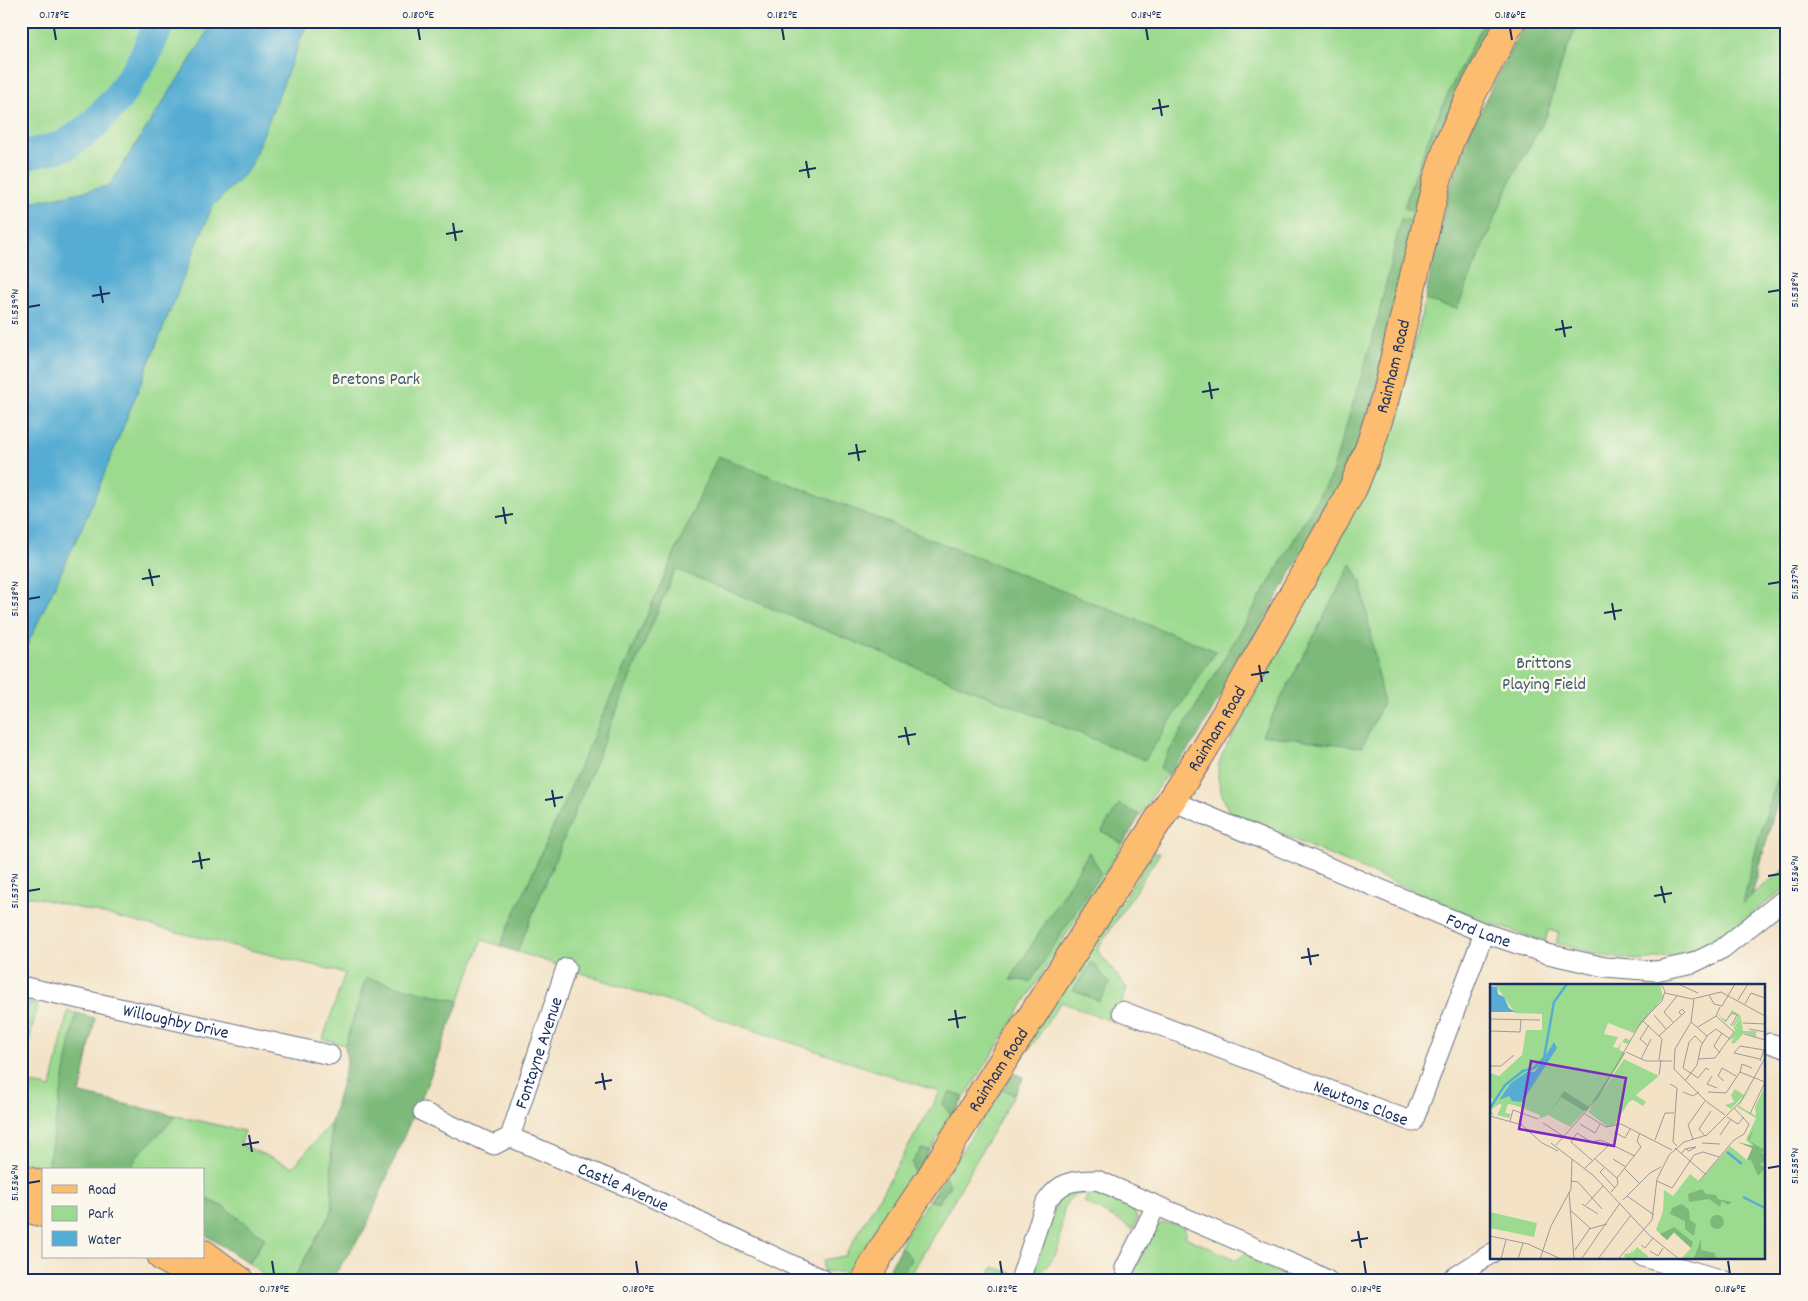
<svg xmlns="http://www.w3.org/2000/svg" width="1808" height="1301" viewBox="0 0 1808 1301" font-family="Dekko,sans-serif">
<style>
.green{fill:#9cda8f;stroke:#5c8476}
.forest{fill:#7dba7a;stroke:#4c746c}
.water{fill:#56add3;stroke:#386e98}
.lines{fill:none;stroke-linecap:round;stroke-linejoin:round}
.river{stroke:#56add3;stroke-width:31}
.minor-casing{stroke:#676e82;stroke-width:21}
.primary-casing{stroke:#676e82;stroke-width:30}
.minor{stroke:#fff;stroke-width:19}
.primary{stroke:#fcbd6f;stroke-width:28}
.ticks{fill:none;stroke:#1b2f5e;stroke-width:2}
.labels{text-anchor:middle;stroke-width:5;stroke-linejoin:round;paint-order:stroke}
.street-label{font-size:18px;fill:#1b2f5e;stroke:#fbf7ec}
.park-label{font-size:18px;fill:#3b5a6a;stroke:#fbf7ec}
.inset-river{fill:none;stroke:#56add3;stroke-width:2.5}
.inset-road{fill:none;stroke:#9d9a9c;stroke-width:1}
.view{fill:#7b2cbf;fill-opacity:0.15;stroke:#7b2cbf;stroke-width:2.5}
.inset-edge{fill:none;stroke:#1b2f5e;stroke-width:2.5}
.neatline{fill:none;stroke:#1b2f5e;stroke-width:2}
.ticks-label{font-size:12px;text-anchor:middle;fill:#1b2f5e}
</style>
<rect width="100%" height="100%" fill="#fbf7ec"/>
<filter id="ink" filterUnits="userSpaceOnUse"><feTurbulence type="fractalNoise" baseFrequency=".02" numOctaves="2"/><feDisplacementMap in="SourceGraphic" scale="10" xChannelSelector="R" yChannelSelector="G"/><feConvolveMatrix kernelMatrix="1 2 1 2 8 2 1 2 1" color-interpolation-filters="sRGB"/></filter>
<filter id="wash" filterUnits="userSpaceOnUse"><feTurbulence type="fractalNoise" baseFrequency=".0096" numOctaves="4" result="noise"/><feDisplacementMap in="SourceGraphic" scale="20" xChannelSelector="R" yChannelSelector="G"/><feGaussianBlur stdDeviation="1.12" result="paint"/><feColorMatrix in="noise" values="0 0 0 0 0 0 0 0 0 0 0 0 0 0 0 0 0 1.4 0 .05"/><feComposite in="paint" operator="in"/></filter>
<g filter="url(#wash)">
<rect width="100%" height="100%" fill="#f3e2c6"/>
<path class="green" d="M21 21H150L110 94 57 136 21 145Z
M177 21H1502L1368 418 1169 774 1159 785 988 1061 861 1257 848 1273 823 1271V1260L845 1256 940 1092 482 940 459 1001 366 979 345 1045 323 1039 345 973 21 894V173L87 148Z
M1525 21H1787V776L1773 816 1752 894 1787 868V887L1717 940 1688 953 1644 961 1606 956 1556 943 1559 933 1548 930 1545 942 1489 923 1229 812C1221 792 1213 776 1222 755L1345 529 1375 469 1399 406 1423 310 1448 193 1471 129Z
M1154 853H1160L1097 950 1127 988 1114 1022 1061 1002 1028 1051 1025 1045Z
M21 1002 38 1004 21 1076Z
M68 1011 95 1018 80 1094 244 1131 241 1145 293 1167 331 1123 332 1211 293 1280H269L249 1263 204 1234V1170H53L21 1162V1081L51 1088Z
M1013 1073 1024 1077 908 1280H884L909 1230Z
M1078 1190C1101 1190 1129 1194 1137 1219L1134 1229 1084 1202 1088 1195C1055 1189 1065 1229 1058 1248 1054 1260 1043 1270 1034 1280H1030L1056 1205 1062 1198Z
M1162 1223 1185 1225V1237L1237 1260 1247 1252 1264 1260 1267 1267 1291 1280H1129L1154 1229Z
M993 1267 1012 1273 1010 1280H988Z"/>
<path class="forest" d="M1485 21H1502L1420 212 1404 208C1424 142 1452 81 1485 21Z
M1525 21H1579L1563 58 1547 115 1511 180 1457 309 1425 300 1448 193 1457 169 1471 129Z
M1401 219 1418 222 1368 418 1345 478 1196 739 1169 774 1159 769 1280 564 1332 473 1375 330Z
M718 456 1216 651 1145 760 675 569 517 952 500 946Z
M1351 564 1361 581 1383 703 1362 747 1262 735Z
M1787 754V776L1773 816 1752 895 1743 903C1754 853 1768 803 1787 754Z
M1119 804 1140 815 1123 844 1102 831Z
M1089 852 1101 872 1031 981 1010 980Z
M1092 962 1110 984 1099 1001 1073 990Z
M366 978 459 1001 423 1095 409 1124 366 1227 331 1280H293L332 1211 331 1123 347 1063 345 1045Z
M76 1013 95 1018 80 1094 177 1116 137 1156 129 1170H53L47 1168Z
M1013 1073 1024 1077 1014 1094 1002 1089Z
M950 1092 964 1097 952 1116 942 1104Z
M921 1149 930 1150 915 1174 912 1163Z
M945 1176 950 1185 938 1203 929 1200Z
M204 1198 224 1207 265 1238 249 1263 204 1234Z
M901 1247 911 1259 899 1280H884Z"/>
<path class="water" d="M212 21H308L250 168 212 207 88 514 21 659V205L109 186 203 40Z"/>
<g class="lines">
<path class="river" d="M21 156 64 146 91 127 117 99 143 60 160 21"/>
</g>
</g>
<g filter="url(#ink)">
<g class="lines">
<g class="minor-casing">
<g id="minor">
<path id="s1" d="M1170 800 1484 933 1548 954 1605 967 1656 971 1693 963 1722 949 1787 897"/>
<path id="s2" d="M21 986 330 1055"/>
<path id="s3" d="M1122 1011 1413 1122 1484 933"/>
<path d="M1770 1043 1787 1049"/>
<path id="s4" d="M423 1112 494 1145 510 1137 630 1188 824 1280"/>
<path id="s5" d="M510 1137 566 968"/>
<path d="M1643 1257 1723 1280"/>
<path d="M1125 1268 1156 1206"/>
<path d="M1020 1280 1046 1202C1060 1181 1074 1180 1097 1180L1307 1270 1327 1280"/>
<path d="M1450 1280 1492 1253"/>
</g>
</g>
<g class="primary-casing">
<g id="primary">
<path d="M21 1179 44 1186"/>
<path d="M21 1207 44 1213"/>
<path d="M204 1254 239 1280"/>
<path d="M162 1257 200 1280"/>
<path id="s6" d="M865 1280 884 1247 930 1178 981 1095 1199 757 1226 713 1353 488 1370 446 1385 398 1436 184 1450 140 1468 101 1511 21"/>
</g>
</g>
<use href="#minor" class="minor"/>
<use href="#primary" class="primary"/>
</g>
</g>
<path class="ticks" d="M54 28 56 40M418 28 420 40M782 28 784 40M1146 28 1148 40M1510 28 1512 40M1159 99 1162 116M1152 109 1169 106M806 161 809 178M799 171 816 168M453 223 456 241M446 234 463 231M100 286 103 303M1768 292 1780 290M92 296 110 293M28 307 40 305M1562 320 1565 337M1555 330 1572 327M1209 382 1212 399M1202 392 1219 389M856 444 859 461M848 454 866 451M503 507 506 524M495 517 513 514M149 569 153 586M142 579 160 576M1768 584 1780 582M28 599 40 597M1612 603 1615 620M1604 613 1622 610M1259 665 1262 682M1251 675 1269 672M905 727 909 745M898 737 916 734M552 790 555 807M545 800 563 797M199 852 202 869M192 862 210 859M1768 876 1780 874M1661 886 1665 903M28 891 40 889M1654 896 1672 893M1308 948 1311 965M1301 958 1319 955M955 1010 958 1028M948 1020 966 1017M602 1073 605 1090M595 1083 612 1080M249 1135 252 1152M242 1145 259 1142M1768 1168 1780 1166M28 1183 40 1181M1358 1231 1361 1248M1351 1241 1368 1238M272 1261 274 1274M636 1261 638 1274M1000 1261 1002 1274M1364 1261 1366 1274M1728 1261 1730 1274"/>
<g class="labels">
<g class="street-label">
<text dy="6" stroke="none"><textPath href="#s6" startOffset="1059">Rainham Road</textPath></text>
<text dy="6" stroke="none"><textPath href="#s6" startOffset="654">Rainham Road</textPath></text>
<text dy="6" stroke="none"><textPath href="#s1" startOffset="335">Ford Lane</textPath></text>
<text dy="6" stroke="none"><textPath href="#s2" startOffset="159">Willoughby Drive</textPath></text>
<text dy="6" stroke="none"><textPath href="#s5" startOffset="89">Fontayne Avenue</textPath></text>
<text dy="6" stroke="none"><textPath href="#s6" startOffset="249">Rainham Road</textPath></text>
<text dy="6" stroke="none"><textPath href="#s3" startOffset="256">Newtons Close</textPath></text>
<text dy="6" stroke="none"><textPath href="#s4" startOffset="220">Castle Avenue</textPath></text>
</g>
<g class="park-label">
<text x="376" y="384">Bretons Park</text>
<text x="1544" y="668">Brittons<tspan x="1544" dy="21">Playing Field</tspan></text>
</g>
</g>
<g transform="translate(1490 984)">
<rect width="275" height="275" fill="#f3e2c6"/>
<path d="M0 0H77L73 6 78 0H170L173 14 144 49 118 39 114 50 128 53 123 63 128 64 135 54 140 56 138 60 132 58 129 66 135 69 109 112 80 143 58 131 49 135 50 131 24 121 18 120 15 129 21 130 19 134 7 131 12 121 9 120 1 126 4 131 0 130 3 115 0 114V89L9 92 32 71 36 46H52V30L25 29 6 2ZM242 26 251 32 244 42 250 46 245 42 251 33 253 47H266V53L254 49 244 60 241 58 245 53 239 57 245 47 243 41 248 32 242 28 236 37H234L228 31 231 30 229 32 236 36ZM134 75 169 92 146 111 156 118 153 122 143 116 139 118 125 139H128L118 143 98 128ZM265 97 249 122 266 132 265 123 275 102V275H191L201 264 184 249 177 256 166 246 173 227 174 206 183 212 200 190 209 197 240 162 257 176 264 163 256 156 266 134 247 123ZM245 105 254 111 241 125 235 121 244 118 241 111ZM0 228 47 239 44 253 0 244ZM143 263 142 269 147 263 159 273 134 275 135 271 132 275 135 270 141 269Z" fill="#9cda8f"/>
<path d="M129 66 135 69 133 73 107 114 95 128 96 126 94 127 71 113 58 131 74 107 99 123 132 73 134 69ZM264 144 259 157 275 166 271 169H275V178L270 180 275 184 268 192 261 176H257L262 164 247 158 264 162 258 155ZM212 205 216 210 226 211 228 215 242 218 238 221 232 217 230 223 219 215 199 218 198 210ZM192 220 199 226 200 236 206 240 204 252 195 245V237L180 230 182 224ZM220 238a7 7 0 1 1 14 0a7 7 0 1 1-14 0ZM184 243 203 258 201 264 184 248 177 256 170 250ZM211 255V266L225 269 226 275 204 274Z" fill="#7dba7a"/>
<path d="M0 2 7 3 8 10 14 13 19 24 25 28H0ZM64 58 67 64 32 118 22 117 19 112 9 116 21 99 37 88H45Z" fill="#56add3"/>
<path class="inset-river" d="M0 124 15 101 33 87 44 84 54 74 64 18 77 0M237 168 252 180M253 213 275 224"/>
<path class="inset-road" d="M188 0 208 9M175 9 202 15 231 8 275 32M219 11 224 20 232 22 245 0M204 15 201 38 185 65 184 85 217 118 235 131M248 16 258 0M255 20 261 9 275 14M164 31 176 45M0 35 50 36M153 37 172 55 169 76M183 38 174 28 187 12M201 38 217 52M235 38 242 29 247 31 241 42M253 39 275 40M208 43 226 32 230 23M259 45 275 48M0 47 30 48 31 36M254 50 275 56M169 52 195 28 192 25 189 28 191 31M212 59 205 52 199 58 193 84 208 94 216 84 219 86M157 61 150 55 159 41M136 68 156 77H182M230 69 224 62 232 49M151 75 161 55M208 75 225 74 244 48 226 32M270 77 274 66 250 62 244 69 270 75M0 82H11L24 71M250 88 252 80 262 84M169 91 171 76M222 92 217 100 227 104M195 97 207 81 211 62 217 52 226 45 240 55M234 97 228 92 232 84 246 92M180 100 187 104 183 158 187 162M193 108 203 112 209 108M218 108 236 109 250 88 275 98M95 130 116 143 131 140 182 166M260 130 275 98M0 132 32 141 52 159 68 167M237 133 248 140 254 133M20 137 23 126 48 135M53 139 73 152M90 140 105 149 110 140M124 148 135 154 140 145M230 151 241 135M215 152 209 145 221 127M203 155 198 141 215 117M165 156 175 129H184M81 158 87 149 101 158 110 156 120 160M81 158 103 177M61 159 104 192 159 251 189 275M212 159 230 160M66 161 107 115 151 38 172 17 175 7 171 0M185 164 215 190M191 170 195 165H196L199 164 206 163 199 167 196 165M105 175 127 194M123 175 136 183M115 183 110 188 125 204M95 184 120 160 145 172M135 185 149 199M81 197 88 198 112 225M167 197 182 204 204 171 213 168 229 173M209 197 244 156 254 150 259 140 244 124M79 208 84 275M121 208 128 200 127 194 151 163 147 157 150 149M137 212 164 231M133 216 160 189 171 183M92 220 108 230M96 221 113 202M80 226 100 244 85 266M99 245 117 240M0 252 38 260 71 275M151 261 155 264 163 254M160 267 168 272 173 264M92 274 130 219M11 275 16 256M28 275 33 259M50 275 61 242 81 205 82 175M108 275 141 231M128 275 162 236 167 195 179 171 194 158 217 151 251 117 275 74"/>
<path class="view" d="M41 77 136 94 124 162 29 145Z"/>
<rect width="275" height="275" class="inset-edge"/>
</g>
<rect width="1808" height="1301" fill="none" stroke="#fbf7ec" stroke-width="55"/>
<rect x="42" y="1168" width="162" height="90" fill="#fbf7ec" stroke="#a1a7b3"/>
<rect x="52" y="1185" width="25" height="8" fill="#fcbd6f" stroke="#a1a7b3"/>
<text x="88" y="1194" font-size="15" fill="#1b2f5e">Road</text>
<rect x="52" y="1206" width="25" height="15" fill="#9cda8f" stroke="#a1a7b3"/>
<text x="88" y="1218" font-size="15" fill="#1b2f5e">Park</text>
<rect x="52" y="1231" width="25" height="15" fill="#56add3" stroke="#a1a7b3"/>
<text x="88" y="1244" font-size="15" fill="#1b2f5e">Water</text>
<rect x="28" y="28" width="1752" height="1246" class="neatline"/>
<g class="ticks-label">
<text x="54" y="18">0.178°E</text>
<text x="418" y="18">0.180°E</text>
<text x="782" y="18">0.182°E</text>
<text x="1146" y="18">0.184°E</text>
<text x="1510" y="18">0.186°E</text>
<text transform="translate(1794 290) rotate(-90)" y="4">51.538°N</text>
<text transform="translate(14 307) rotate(-90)" y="4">51.539°N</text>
<text transform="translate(1794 582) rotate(-90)" y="4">51.537°N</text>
<text transform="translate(14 599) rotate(-90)" y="4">51.538°N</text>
<text transform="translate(1794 874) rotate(-90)" y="4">51.536°N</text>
<text transform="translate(14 891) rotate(-90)" y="4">51.537°N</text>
<text transform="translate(1794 1166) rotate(-90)" y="4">51.535°N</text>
<text transform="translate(14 1183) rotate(-90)" y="4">51.536°N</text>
<text x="274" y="1292">0.178°E</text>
<text x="638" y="1292">0.180°E</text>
<text x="1002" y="1292">0.182°E</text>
<text x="1366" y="1292">0.184°E</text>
<text x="1730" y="1292">0.186°E</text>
</g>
</svg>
